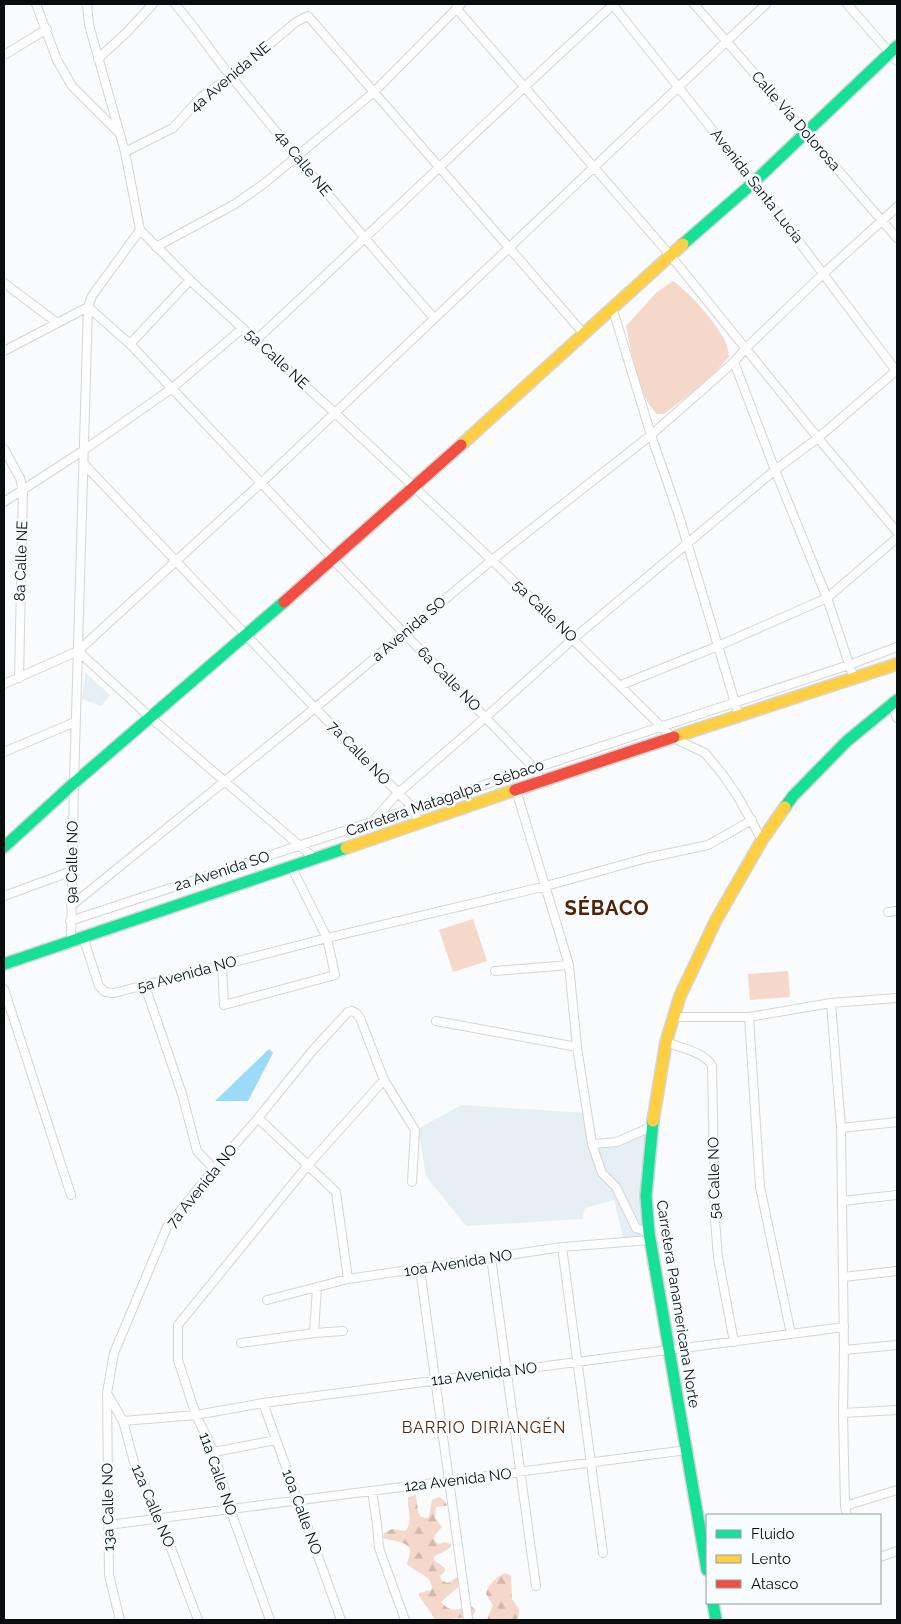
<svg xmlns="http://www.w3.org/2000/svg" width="901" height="1624" viewBox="0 0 901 1624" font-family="Raleway,sans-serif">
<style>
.built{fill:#e6eff3}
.forest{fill:url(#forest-firs)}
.park{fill:#f5d8c9}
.water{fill:#9adcf8}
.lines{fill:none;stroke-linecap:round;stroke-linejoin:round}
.street-casing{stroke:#d3d5d7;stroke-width:10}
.fast-casing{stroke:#d3d5d7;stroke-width:14}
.slow-casing{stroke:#d3d5d7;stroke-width:14}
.jam-casing{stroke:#d3d5d7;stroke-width:14}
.street{stroke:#fefeff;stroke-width:8}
.fast{stroke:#16e098;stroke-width:11}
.slow{stroke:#ffcf43;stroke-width:11}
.jam{stroke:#f24e42;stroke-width:11}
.labels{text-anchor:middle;stroke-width:5;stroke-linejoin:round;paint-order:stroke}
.street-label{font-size:15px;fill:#0a0d0e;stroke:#f7fcff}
.neighbourhood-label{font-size:16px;letter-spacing:1px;fill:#522306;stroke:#f7fcff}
.district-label{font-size:20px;font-weight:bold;letter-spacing:1px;fill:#522306;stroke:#f7fcff}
</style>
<defs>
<pattern id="forest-firs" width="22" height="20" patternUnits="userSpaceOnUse" patternTransform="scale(1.25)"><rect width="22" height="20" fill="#f5d8c9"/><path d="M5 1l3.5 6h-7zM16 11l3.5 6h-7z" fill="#d1b8ab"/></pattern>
</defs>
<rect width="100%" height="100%" fill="#f9fbfd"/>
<path class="built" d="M85 672 110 695 101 706 82 699Z
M461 1105 588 1113V1147L617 1142 646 1129V1237L624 1241 614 1200 585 1208 582 1219 466 1226 426 1176 418 1129Z"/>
<path class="forest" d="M416 1495 418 1512 421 1517 427 1518 429 1516 432 1500 439 1497 444 1500 447 1505 445 1506 436 1507 435 1518 442 1527 434 1536V1539L438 1544 446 1542 452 1545C447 1552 440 1552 434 1557V1560L445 1568V1571L440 1576 442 1581 448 1583 457 1577 460 1582 458 1587 441 1602C452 1614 458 1609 471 1606L476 1610 472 1617 436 1620 419 1596V1593L431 1590 432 1588C431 1574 415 1573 407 1564 408 1559 410 1556 410 1552 411 1541 391 1541 383 1538L384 1533 392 1529 405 1531C414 1522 407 1509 408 1497Z
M506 1573 511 1576 512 1599 519 1609V1617L515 1620H487L493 1605 486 1594C489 1583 496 1577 506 1573Z"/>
<path class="park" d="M673 281C691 294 715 321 725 341 728 346 728 352 729 357L708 380 664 414H657C637 395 632 353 626 326L657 292Z
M473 919 487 961 453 972 439 930Z
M788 971 790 997 750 1000 748 974Z"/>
<path class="water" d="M269 1049 273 1053 248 1101H215Z"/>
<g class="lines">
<g class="street-casing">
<path id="street" d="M36 4 57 60 72 86 119 133
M175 4C196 28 213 55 233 79 299 160 365 240 434 318
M612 4 754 182 897 372
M694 4 897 238
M847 4 897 61
M456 8 670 255 818 438 897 532
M4 55 47 29
M98 59 127 32 153 4
M125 152 173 128 201 97 231 77 296 22 308 16 584 334
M140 230 192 282 335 413 492 560 673 738 705 753 723 775 738 797 762 840
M156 247 235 204 265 183 374 92 461 4
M4 283 56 322
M612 307 651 435 679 516 739 716
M256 340C376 229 492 115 613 5
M130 344 190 280
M4 351 88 307 131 345 348 575 535 769 541 781
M734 362 775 470 827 598 854 679
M4 449 20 478 23 490 19 678
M84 464 315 708 413 808 419 823
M4 502 84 450 171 389 243 328
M78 651 151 718 314 858
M4 684 78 651 261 483 766 4
M621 685 718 646 827 598 897 538
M891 704 897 718
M4 752 75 722
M516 790 569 965 577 1047 592 1144 602 1173 616 1187 636 1228 649 1233
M374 820 397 794 486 717 573 639 775 470 818 438 897 370
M4 896 72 871
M71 906 315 708 492 560 651 435 734 362 745 349 824 273 897 207
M888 912 897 911
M70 921 849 665 897 647
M83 937 99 986 105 992 114 993 327 938 546 886 647 858 708 845 752 820
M71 941 74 783 88 307 92 296 140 230 125 152 89 25 87 4
M222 965 224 1005 335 975 327 938 291 866
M495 971 569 965
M145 986 182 1094 197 1151 214 1169
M4 989 71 1195
M831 1003 841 1128 844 1350 843 1413 845 1506 847 1515
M674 1017H749L831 1003 897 998
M749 1017 760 1187 791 1334
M436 1021 577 1047
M666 1042C681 1048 705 1052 712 1066L715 1220 718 1257 734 1342
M258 1118 336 1192 348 1279
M841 1128 897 1122
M592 1144 617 1142 653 1126
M842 1201 897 1195
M562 1247 603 1553
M491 1257 536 1586
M420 1269 468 1619
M843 1277 897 1271
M267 1300 348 1279 562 1247 650 1240
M314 1333 317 1287
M241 1343 314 1333 343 1331
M844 1350 897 1345
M108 1395 123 1421 134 1462 160 1519 198 1620
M263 1403 341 1620
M843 1413 897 1410
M123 1421 196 1415 263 1403 844 1327
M214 1452 276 1440
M372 1491 377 1524 379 1548 405 1620
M845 1506 897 1490
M108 1525 687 1450
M880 1557 897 1551
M120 1620 109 1575 107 1393 114 1353 167 1227 214 1169 258 1118 313 1050 348 1012 352 1011 356 1013 360 1018 384 1080 415 1130 412 1182
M270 1620 230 1509 214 1452 196 1415 178 1360V1325L308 1165 384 1080"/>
</g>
<g class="fast-casing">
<path id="fast" d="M683 244 754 182 897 46
M785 807 793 796 847 741 897 700
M4 847 74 783 284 602
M4 964 346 848
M653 1121 646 1196 649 1233 707 1570
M713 1603 716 1620"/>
</g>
<g class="slow-casing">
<path id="slow" d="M461 445 683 244
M674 737 897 664
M346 848 515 790
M653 1121 666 1042 680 996 716 920 762 840 785 807"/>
</g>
<g class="jam-casing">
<path id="jam" d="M284 602 461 445
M515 790 674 737"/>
</g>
<use href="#street" class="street"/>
<use href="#fast" class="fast"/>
<use href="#slow" class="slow"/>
<use href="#jam" class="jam"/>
</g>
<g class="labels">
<g class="street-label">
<text transform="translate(230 77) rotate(-40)" y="5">4a Avenida NE</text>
<text transform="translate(796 121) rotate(49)" y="5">Calle Vía Dolorosa</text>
<text transform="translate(303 163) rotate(51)" y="5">4a Calle NE</text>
<text transform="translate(757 186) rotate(52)" y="5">Avenida Santa Lucía</text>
<text transform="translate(277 359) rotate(43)" y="5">5a Calle NE</text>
<text transform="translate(21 561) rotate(-88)" y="5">8a Calle NE</text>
<text transform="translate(545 611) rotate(44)" y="5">5a Calle NO</text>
<text transform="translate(409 629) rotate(-40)" y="5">a Avenida SO</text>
<text transform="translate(449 679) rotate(46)" y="5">6a Calle NO</text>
<text transform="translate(359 753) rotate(46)" y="5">7a Calle NO</text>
<text transform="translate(445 798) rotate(-19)" y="5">Carretera Matagalpa - Sébaco</text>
<text transform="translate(72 862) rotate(-89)" y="5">9a Calle NO</text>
<text transform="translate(222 871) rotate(-18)" y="5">2a Avenida SO</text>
<text transform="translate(187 974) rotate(-15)" y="5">5a Avenida NO</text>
<text transform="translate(714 1178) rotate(-91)" y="5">5a Calle NO</text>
<text transform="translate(202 1186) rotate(-51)" y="5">7a Avenida NO</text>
<text transform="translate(458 1263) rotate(-9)" y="5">10a Avenida NO</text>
<text transform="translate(678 1304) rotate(81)" y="5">Carretera Panamericana Norte</text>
<text transform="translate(484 1374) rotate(-7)" y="5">11a Avenida NO</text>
<text transform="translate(218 1474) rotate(71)" y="5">11a Calle NO</text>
<text transform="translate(458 1480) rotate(-7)" y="5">12a Avenida NO</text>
<text transform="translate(153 1506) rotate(67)" y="5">12a Calle NO</text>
<text transform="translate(108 1507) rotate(-91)" y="5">13a Calle NO</text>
<text transform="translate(302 1512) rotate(70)" y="5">10a Calle NO</text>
</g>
<g class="neighbourhood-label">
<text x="484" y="1433">BARRIO DIRIANGÉN</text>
</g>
<g class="district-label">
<text x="607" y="915">SÉBACO</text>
</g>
</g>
<rect width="901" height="1624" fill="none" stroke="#0a0d0e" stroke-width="10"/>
<rect x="706" y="1514" width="175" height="90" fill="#f7fcff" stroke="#989c9f"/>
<rect x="716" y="1530" width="25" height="8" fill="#16e098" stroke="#989c9f"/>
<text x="751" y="1539" font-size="15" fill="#0a0d0e">Fluido</text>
<rect x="716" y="1555" width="25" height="8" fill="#ffcf43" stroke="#989c9f"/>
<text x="751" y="1564" font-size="15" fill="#0a0d0e">Lento</text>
<rect x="716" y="1580" width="25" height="8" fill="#f24e42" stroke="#989c9f"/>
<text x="751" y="1589" font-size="15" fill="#0a0d0e">Atasco</text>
</svg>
